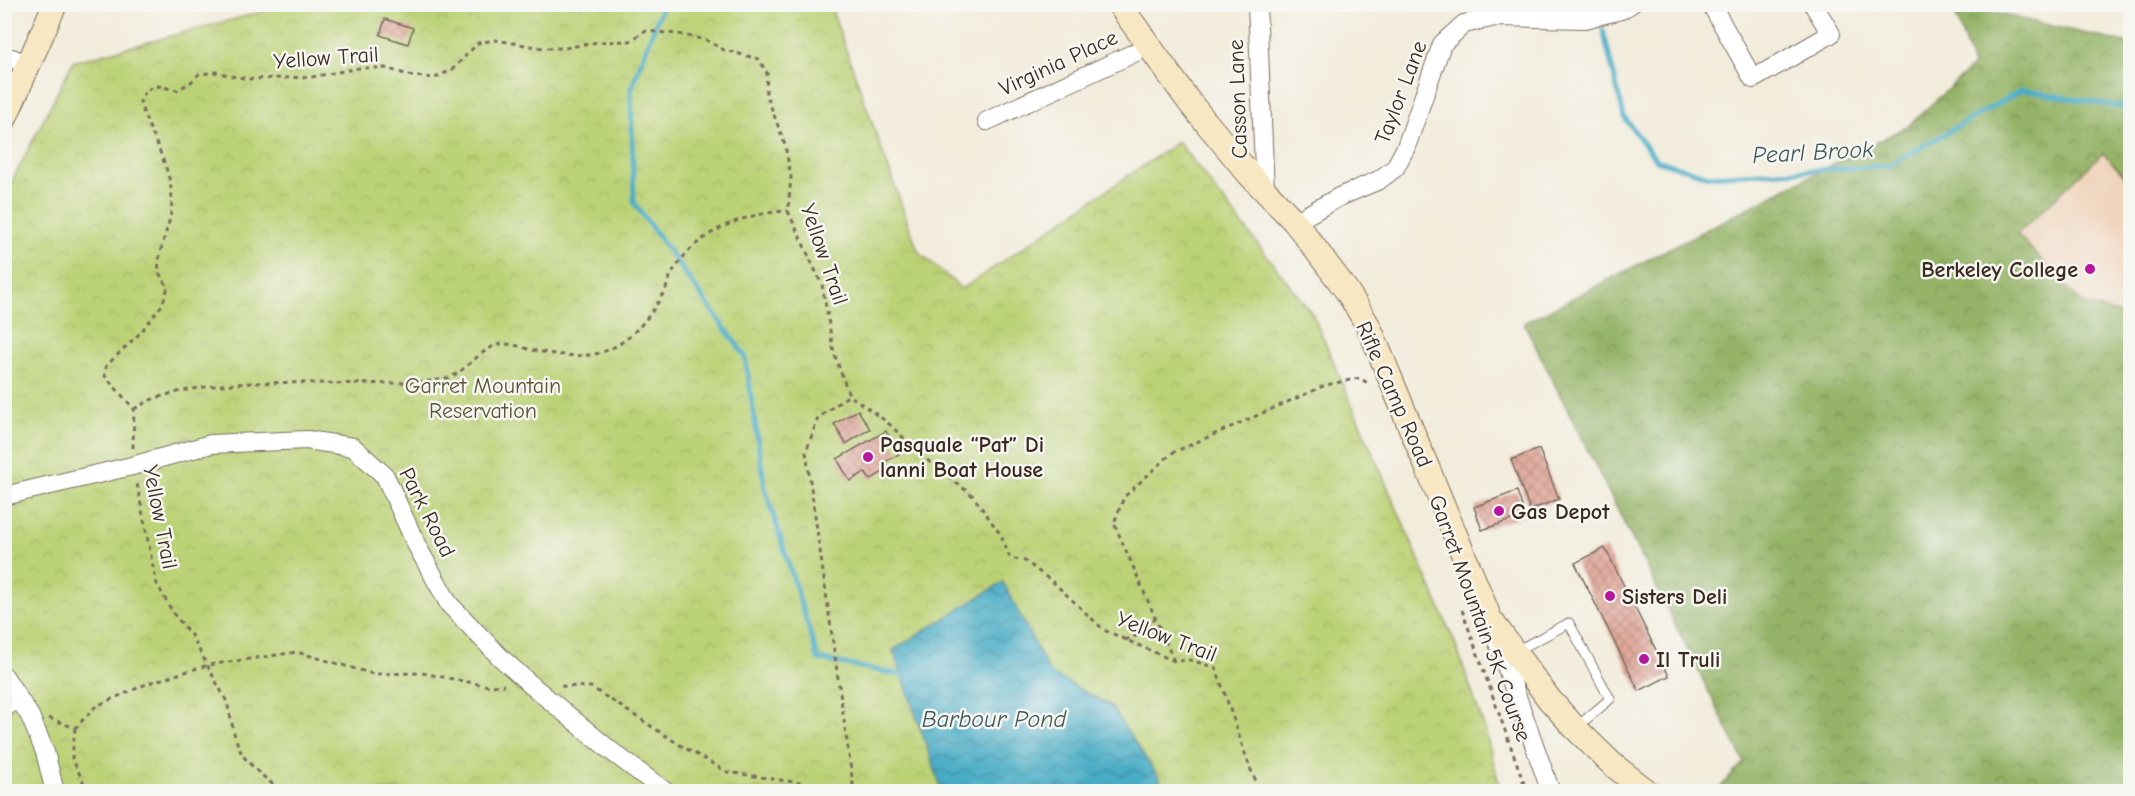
<svg xmlns="http://www.w3.org/2000/svg" width="2135" height="796" viewBox="0 0 2135 796" font-family="'Comic Neue',sans-serif">
<style>
.built{fill:#f1d5bd}
.forest{fill:url(#forest-crowns);stroke:#686f42;stroke-width:1.5}
.park{fill:url(#park-crowns);stroke:#7c7e4a;stroke-width:1.5}
.water{fill:url(#water-waves);stroke:#416b72;stroke-width:1.5}
.lines{fill:none;stroke-linecap:round;stroke-linejoin:round}
.stream{stroke:#47acc6;stroke-width:5}
.building{fill:url(#building-cross-hatch)}
.lane-casing{stroke:#7b6e60;stroke-width:11}
.street-casing{stroke:#7b6e60;stroke-width:20}
.secondary-casing{stroke:#7b6e60;stroke-width:26}
.path{stroke:#7b6e60;stroke-width:3;stroke-dasharray:4.5 4.5;stroke-linecap:butt}
.lane{stroke:#fff;stroke-width:9}
.street{stroke:#fff;stroke-width:18}
.secondary{stroke:#f7e8c3;stroke-width:24}
.poi-dot{fill:#b5179e;stroke:#f6f6f2;stroke-width:2}
.labels{text-anchor:middle;stroke-width:5;stroke-linejoin:round;paint-order:stroke}
.street-label{font-size:22px;fill:#3b2a1e;stroke:#f6f6f2}
.poi-label{font-size:22px;font-weight:bold;fill:#3b2a1e;stroke:#f6f6f2;text-anchor:start}
.park-label{font-size:22px;fill:#5b5434;stroke:#f6f6f2}
.water-label{font-size:24px;font-style:italic;fill:#3f5859;stroke:#f6f6f2}
</style>
<defs>
<pattern id="forest-crowns" width="20" height="18" patternUnits="userSpaceOnUse" patternTransform="scale(1.5)"><rect width="20" height="18" fill="#95b467"/><path d="M2 6a3 3 0 1 1 6 0M12 15a3 3 0 1 1 6 0" fill="none" stroke="#7b9354"/></pattern>
<pattern id="park-crowns" width="20" height="18" patternUnits="userSpaceOnUse" patternTransform="scale(1.5)"><rect width="20" height="18" fill="#bcd276"/><path d="M2 6a3 3 0 1 1 6 0M12 15a3 3 0 1 1 6 0" fill="none" stroke="#a2b466"/></pattern>
<pattern id="water-waves" width="16" height="10" patternUnits="userSpaceOnUse" patternTransform="scale(1.5)"><rect width="16" height="10" fill="#47acc6"/><path d="M0 5q4-4 8 0t8 0" fill="none" stroke="#3c8ca0"/></pattern>
<pattern id="building-cross-hatch" width="8" height="8" patternUnits="userSpaceOnUse" patternTransform="scale(1.5)"><rect width="8" height="8" fill="#df9f91"/><path d="M0 0l8 8M0 8l8-8" fill="none" stroke="#b68276"/></pattern>
</defs>
<rect width="100%" height="100%" fill="#f6f6f2"/>
<filter id="ink" filterUnits="userSpaceOnUse"><feTurbulence type="fractalNoise" baseFrequency=".0167" numOctaves="2"/><feDisplacementMap in="SourceGraphic" scale="12" xChannelSelector="R" yChannelSelector="G"/><feConvolveMatrix kernelMatrix="1 2 1 2 8 2 1 2 1" color-interpolation-filters="sRGB"/></filter>
<filter id="wash" filterUnits="userSpaceOnUse"><feTurbulence type="fractalNoise" baseFrequency=".008" numOctaves="4" result="noise"/><feDisplacementMap in="SourceGraphic" scale="24" xChannelSelector="R" yChannelSelector="G"/><feGaussianBlur stdDeviation="1.35" result="paint"/><feColorMatrix in="noise" values="0 0 0 0 0 0 0 0 0 0 0 0 0 0 0 0 0 1.4 0 .05"/><feComposite in="paint" operator="in"/></filter>
<g filter="url(#wash)">
<rect width="100%" height="100%" fill="#f2ecdb"/>
<path class="built" d="M2103 153 2130 182V317L2083 304 2017 234Z"/>
<path class="forest" d="M1952 5H1962L2130 44V182L2103 153 2017 234 2083 304 2130 317V791H1717L1744 762 1524 323 1908 126 1973 66Z"/>
<path class="park" d="M288 5H830L918 251 962 289 1178 142 1313 315 1455 643 1485 730 1501 791H5L4 197 73 62Z"/>
<path class="water" d="M1003 582 1050 673 1110 705 1168 791 945 792 942 790 893 650Z"/>
<g class="lines">
<path class="stream" d="M663 4 631 89 634 203 745 356 765 488 818 659 902 675
M1603 30 1624 117 1656 160 1708 176 1888 166 2022 90 2122 107 2130 103"/>
</g>
<g id="blocks">
<path class="building" d="M385 19 413 28 408 44 380 35Z
M858 410 870 429 846 444 834 424Z
M886 431 899 454 885 462 888 469 870 480 865 472 850 481 837 459Z
M1539 449 1559 499 1530 510 1511 460Z
M1517 491 1525 515 1482 530 1474 507Z
M1605 548 1669 676 1639 691 1575 563Z"/>
</g>
</g>
<g filter="url(#ink)">
<use href="#blocks" fill-opacity="0" stroke="#7b6e60" stroke-width="1.5"/>
<g class="lines">
<g class="lane-casing">
<path id="lane" d="M203 4H204
M1516 651 1569 623 1610 699 1577 727
M4 715 21 700"/>
</g>
<g class="street-casing">
<path id="street" d="M1257 4 1265 191
M1711 4 1753 79 1831 34 1813 4
M4 58H12L28 65
M987 121 1149 46
M1295 222 1339 197 1379 180 1395 168 1406 147 1442 44 1464 24 1495 17 1585 19 1621 10 1631 4
M4 496 132 466 211 444 307 440 353 447 385 476 417 546 449 604 500 657 530 684 611 751 666 792
M1495 635 1551 792
M4 676 30 716 45 752 55 792"/>
</g>
<g class="secondary-casing">
<path id="secondary" d="M1119 4 1190 103 1249 174 1295 222 1347 291 1369 327 1490 619 1549 699 1575 728 1613 765 1648 792
M4 120 55 4"/>
</g>
<path class="path" d="M134 409C142 405 150 399 159 397 246 371 337 390 425 381 432 381 441 380 448 378 466 372 486 342 505 344 514 344 524 348 532 350 552 354 575 358 595 354 626 348 650 318 664 292 668 286 669 277 673 271 698 231 743 213 788 211
M133 448 134 409 105 376 106 366 140 333 162 305 168 287C165 282 160 276 159 271 156 256 169 228 171 212 177 173 150 137 140 102L146 90 158 86 177 90 190 83 199 74 217 72 231 76 250 79 312 77 359 68H385L412 76 435 78 453 69 478 43 496 40 543 48H565L598 42 630 41 645 31 678 34 706 40 724 50 759 59 767 73 766 93 785 145 791 177 788 211 822 285 834 353 849 395 887 422 926 459 973 496 1001 535 1010 558 1025 561 1054 583 1104 630 1174 661 1191 660 1216 668 1250 768 1261 792
M137 484 156 582 173 613 191 635 227 702 235 737 242 755 258 772 282 792
M1462 610 1527 792
M1125 640 1147 632 1155 618
M1174 661 1114 523 1124 497 1172 453 1326 385 1360 378 1369 384
M561 686 591 687 680 745 727 772 854 791 806 452 818 418 849 395
M49 718 75 728 96 706 149 683 208 665 297 652 373 674 422 673 489 686 504 685
M75 728 72 758 88 792"/>
<use href="#lane" class="lane"/>
<use href="#street" class="street"/>
<use href="#secondary" class="secondary"/>
</g>
</g>
<g class="poi-dot">
<circle cx="2090" cy="269" r="6"/>
<circle cx="868" cy="457" r="6"/>
<circle cx="1499" cy="511" r="6"/>
<circle cx="1610" cy="596" r="6"/>
<circle cx="1644" cy="659" r="6"/>
</g>
<g class="labels">
<g class="street-label">
<text transform="translate(326 57) rotate(-4)" y="8">Yellow Trail</text>
<text transform="translate(1058 62) rotate(-25)" y="8">Virginia Place</text>
<text transform="translate(1400 92) rotate(-69)" y="8">Taylor Lane</text>
<text transform="translate(1237 99) rotate(-92)" y="8">Casson Lane</text>
<text transform="translate(825 254) rotate(71)" y="8">Yellow Trail</text>
<text transform="translate(1395 394) rotate(66)" y="8">Rifle Camp Road</text>
<text transform="translate(428 512) rotate(63)" y="8">Park Road</text>
<text transform="translate(161 517) rotate(79)" y="8">Yellow Trail</text>
<text transform="translate(1481 618) rotate(70)" y="8">Garret Mountain 5K Course</text>
<text transform="translate(1167 636) rotate(21)" y="8">Yellow Trail</text>
</g>
<g class="poi-label">
<text x="2078" y="277" text-anchor="end">Berkeley College</text>
<text x="880" y="452">Pasquale “Pat” Di<tspan x="880" dy="25">lanni Boat House</tspan></text>
<text x="1511" y="519">Gas Depot</text>
<text x="1622" y="604">Sisters Deli</text>
<text x="1656" y="667">Il Truli</text>
</g>
<g class="park-label">
<text x="483" y="393">Garret Mountain<tspan x="483" dy="25">Reservation</tspan></text>
</g>
<g class="water-label">
<text transform="translate(1813 152) rotate(-3)" y="8">Pearl Brook</text>
<text x="994" y="727">Barbour Pond</text>
</g>
</g>
<rect width="2135" height="796" fill="none" stroke="#f6f6f2" stroke-width="24"/>
</svg>
